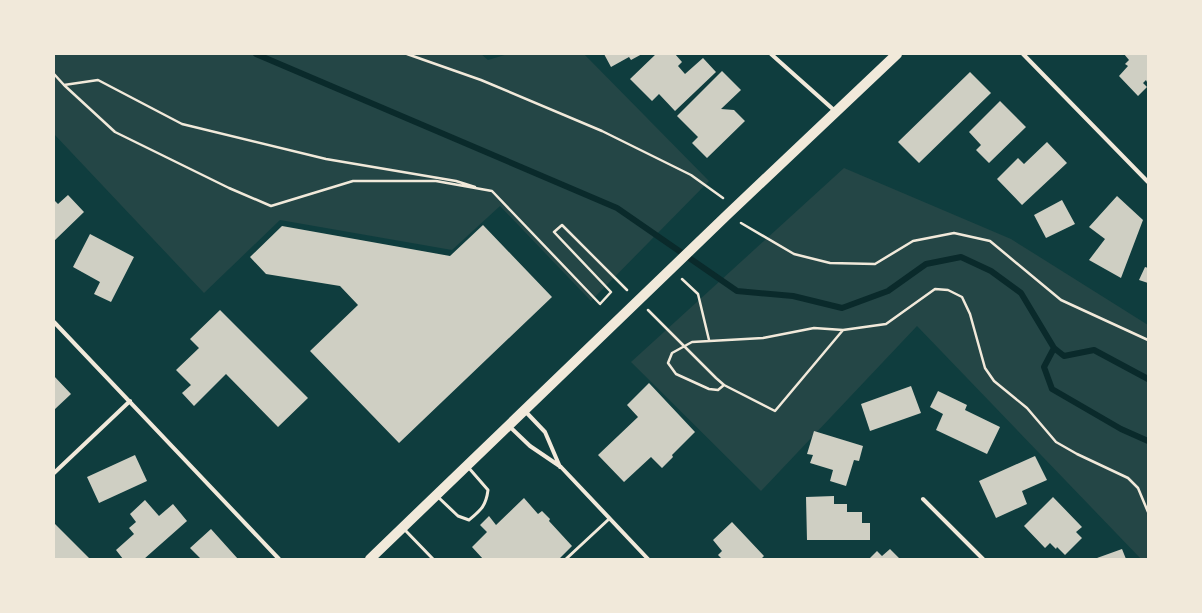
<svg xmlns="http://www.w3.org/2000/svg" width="1202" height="613" viewBox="0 0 1202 613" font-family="'DM Sans',sans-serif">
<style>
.green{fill:#244646}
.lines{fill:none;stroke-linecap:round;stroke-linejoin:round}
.stream{stroke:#0a2a2b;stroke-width:6}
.building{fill:#cfcfc3}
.path{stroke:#f1e9da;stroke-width:2.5}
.service{stroke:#f1e9da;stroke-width:3}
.minor{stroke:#f1e9da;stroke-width:4}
.primary{stroke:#f1e9da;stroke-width:10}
</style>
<rect width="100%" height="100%" fill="#0f3d3e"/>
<path class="green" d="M54 54H481L488 60 508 54H584L709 181 591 301 500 206 452 250 280 220 204 293 54 134Z
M844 168 1011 239 1148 325V559H1141L917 326 761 491 631 362Z"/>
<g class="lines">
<path class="stream" d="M256 54 617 208 737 291 793 296 842 308 888 291 926 264 961 257 991 271 1021 293 1054 348 1064 356 1094 350 1148 379
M1054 348 1044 367 1052 389 1121 429 1148 441"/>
</g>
<path class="building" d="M604 54H642L631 60 629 57 611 67Z
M656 54H675L682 62 678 66 685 74 703 58 716 72 675 111 659 94 652 101 630 79Z
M1124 54H1148V81L1147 82 1146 80 1143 83 1147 87 1138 96 1119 76 1128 66 1125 64 1129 60Z
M722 71 741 90 721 109 734 110 745 121 707 158 692 143 698 137 677 116Z
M970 72 991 93 919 163 898 142Z
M1000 101 1026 127 989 163 976 150 981 145 969 132Z
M1047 142 1067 163 1022 205 997 179 1018 158 1024 164Z
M68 195 84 212 54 241V200L58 204Z
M1117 196 1143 220 1121 278 1089 260 1105 239 1089 227Z
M1062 200 1075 224 1046 238 1034 215Z
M483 225 552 297 399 443 310 351 358 305 340 286 266 274 250 257 282 226 450 256Z
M90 234 134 257 111 302 94 294 100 282 73 267Z
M1145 267 1148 268V283L1139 280Z
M220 310 308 398 278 427 226 374 194 406 182 393 191 385 176 370 199 348 190 339Z
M54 376 71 394 54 410Z
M649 383 695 432 672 455 673 457 662 468 651 457 624 482 598 455 638 417 627 405Z
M911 386 921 413 870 431 861 404Z
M938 391 967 405 965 410 1000 427 987 454 936 430 943 414 930 407Z
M814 431 863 446 859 461 854 460 846 486 830 481 833 470 810 463 813 455 807 454Z
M135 455 147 481 99 503 87 477Z
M1035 456 1047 480 1022 491 1027 504 996 518 979 481Z
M834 496V504H847V512H862V523H870V540H807L806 497Z
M1053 497 1082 527 1076 532 1082 538 1065 555 1057 547 1056 549 1050 543 1045 548 1024 526Z
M524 498 538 514 542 511 550 519 549 521 572 546 559 559H483L472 547 487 532 480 525 489 516 496 525Z
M145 500 159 516 173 504 187 521 144 559H123L116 550 134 534 129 528 136 522 130 514Z
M732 522 764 556 761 559H722L718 555 722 551 713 540Z
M54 523 90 559H54Z
M211 529 238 559H199L200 558 190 548Z
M890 549 900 559H869L877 551 882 556Z
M1122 549 1126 559H1098L1097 558Z"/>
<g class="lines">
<path class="path" d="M407 54 481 80 602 131 691 175 723 198
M54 74 64 85 115 132 229 188 271 206 353 181H436L492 191 600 304 611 292 554 232 562 225 627 290
M64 85 98 80 182 124 326 159 456 181 475 187
M741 223 794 254 830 263 875 264 913 241 954 233 990 241 1061 300 1148 340
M682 279 698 294 709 340
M648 310 716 378 724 385 718 390 709 389 676 374 668 363 672 353 692 342 763 338 814 328 843 330 886 324 935 289 948 290 962 297 970 314 985 368 994 381 1027 408 1056 442 1077 454 1128 478 1138 488 1148 512
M724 385 775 411 843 330"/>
<path class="service" d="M438 497 458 516 469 520C481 510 486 506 488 490L468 467
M404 529 433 559
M566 559 609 519"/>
<path class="minor" d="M771 54 835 111
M1023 54 1148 182
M54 322 279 559
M525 411 545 432 560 467
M509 426 530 446 561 467 648 559
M54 473 130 401
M923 499 983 559"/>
<path class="primary" d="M370 559 727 215 897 54"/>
</g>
<rect width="1202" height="613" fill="none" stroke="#f1e9da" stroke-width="110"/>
</svg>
